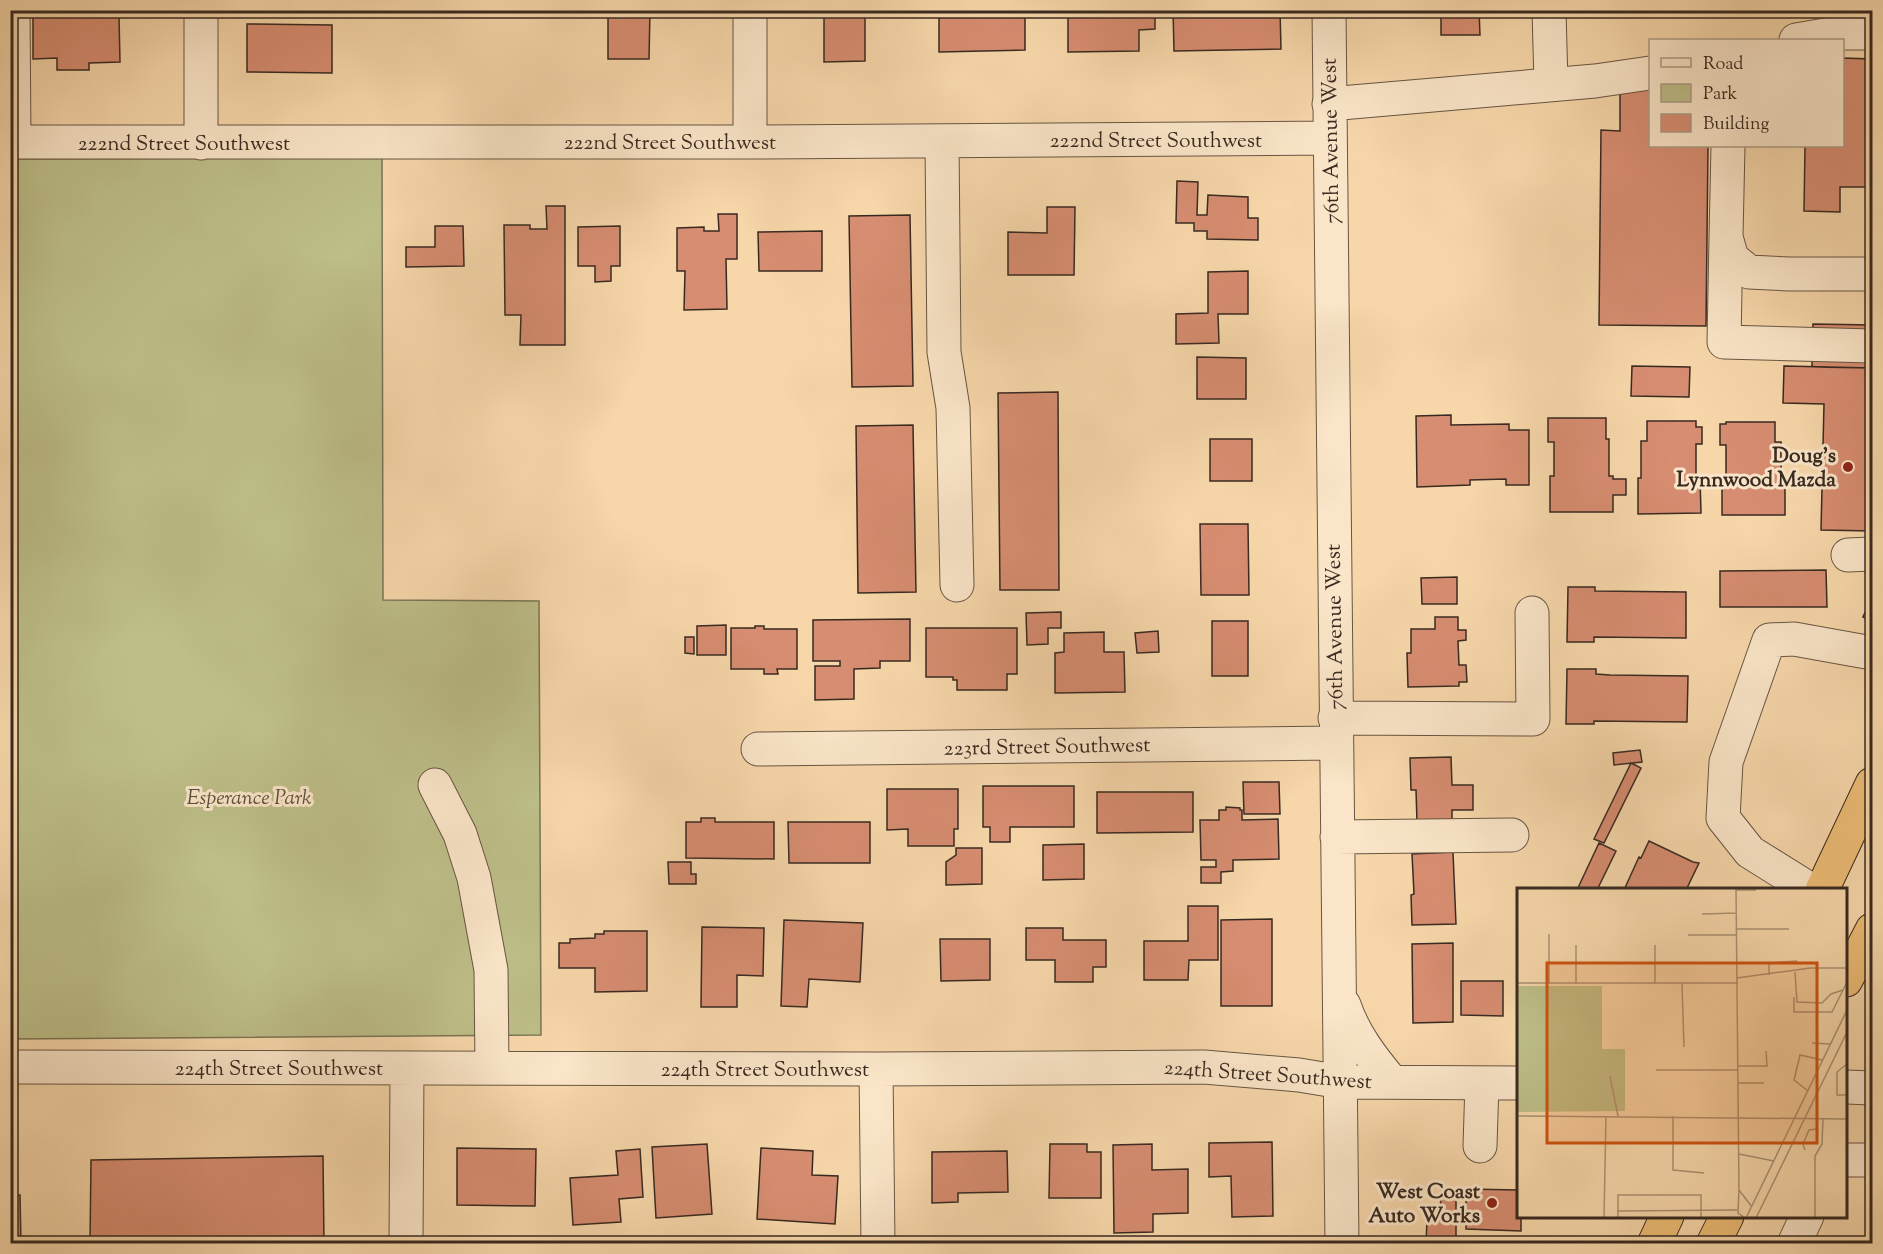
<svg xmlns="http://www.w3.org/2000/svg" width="1883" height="1254" viewBox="0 0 1883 1254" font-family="'Sorts Mill Goudy',serif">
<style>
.green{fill:#bdbe88;stroke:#7b7454;stroke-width:1.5}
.building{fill:#d78d71;stroke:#392a21;stroke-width:1.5}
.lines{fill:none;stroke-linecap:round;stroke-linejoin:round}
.minor-casing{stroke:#685543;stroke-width:35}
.highway-casing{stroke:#392a21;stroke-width:35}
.minor{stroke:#fae5c8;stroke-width:33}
.highway{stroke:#ecbc75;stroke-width:33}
.poi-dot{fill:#8f2418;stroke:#fae5c8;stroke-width:2}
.labels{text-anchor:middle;stroke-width:6;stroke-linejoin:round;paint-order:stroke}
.street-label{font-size:21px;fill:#392a21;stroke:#fae5c8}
.poi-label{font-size:21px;font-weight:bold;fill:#392a21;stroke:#fae5c8;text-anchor:end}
.park-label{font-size:21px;font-style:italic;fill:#5a4f3b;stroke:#fae5c8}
.inset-road{fill:none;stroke:#ab9273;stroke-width:1.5}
.view{fill:#ce520f;fill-opacity:0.15;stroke:#ce520f;stroke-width:3}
.inset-edge{fill:none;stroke:#392a21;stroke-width:3}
</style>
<rect width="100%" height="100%" fill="#f7d7aa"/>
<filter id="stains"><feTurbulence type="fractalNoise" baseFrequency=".00333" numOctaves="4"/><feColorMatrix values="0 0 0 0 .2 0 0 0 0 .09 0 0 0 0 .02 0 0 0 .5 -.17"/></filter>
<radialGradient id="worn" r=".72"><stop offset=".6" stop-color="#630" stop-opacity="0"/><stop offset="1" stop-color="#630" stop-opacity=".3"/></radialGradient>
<path class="green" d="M382 158 383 600 539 601 541 1035 11 1039V159Z"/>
<path class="building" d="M33 10H88V16H119L120 62 89 63V70H57V58L33 59Z
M430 10H521V14L436 13Z
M608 10H650L649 59H608Z
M824 10H886V14H865V61L824 62Z
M1025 10V50L939 52V11Z
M1068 10H1155V29L1139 30V51L1068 52Z
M1173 10H1280L1281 49 1174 51Z
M1441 10H1479L1480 35H1441Z
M247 24 332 25V73L247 72Z
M1842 58 1872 59V187H1840V212L1804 211 1805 146H1842Z
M1620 85 1650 86V146H1708L1706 326 1599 325 1601 130 1620 131Z
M1177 181 1198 182 1197 215H1207L1208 195 1248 197V218H1258V240L1207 239V231H1194V223H1176Z
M546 206H565V345H520L521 315H505L504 225H530V229H547Z
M1047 207H1075L1074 275H1008V232L1047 233Z
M718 214H737V259H726L727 309 684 310 685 271H677V228L704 227V231H719Z
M910 215 913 386 852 387 849 216Z
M435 226H463L464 266 406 267V247H435Z
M620 226V266H611V281L595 282V266H578V227Z
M822 231V271H759L758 232Z
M1248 271V314H1218L1219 343 1176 344V314L1208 313V272Z
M1813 324 1872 325V368L1812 367Z
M1197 357 1246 358V399H1197Z
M1632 366 1690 367 1689 397 1631 396Z
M1784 366 1872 368V531L1821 530 1824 404 1783 403Z
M1058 392 1059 590H1000L998 393Z
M1451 415V425L1509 424V430H1529V485H1506V479L1470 480V485L1417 487 1416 416Z
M1548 418H1606V439H1609V476H1613V479H1626V495H1613V512H1550V476H1554V442H1548Z
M1647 421H1696V427H1702V444H1696V478H1700L1701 513 1638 514V478H1641V441H1647Z
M1726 422H1775V442H1781V479H1785V515H1722V480H1726V445H1720V424H1726Z
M913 425 916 592 858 593 856 426Z
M1210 439H1252V481H1210Z
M1200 524H1248L1249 595H1201Z
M1826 570 1827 607H1720V571Z
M1457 577V604H1422L1421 578Z
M1568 587H1595V591L1686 592V638L1594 637V642H1567Z
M1872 597V625V622L1863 617Z
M1061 612V628H1048V644L1027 645 1026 613Z
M1435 617H1458V630H1466V640L1458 641 1459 665H1466L1467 682H1459V686L1408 687 1407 653H1411V629H1435Z
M910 619V661H880V668L854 669V699L815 700V666H840V661H813V620Z
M1212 621H1248V676H1212Z
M726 625V655H697V626Z
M755 626H764V629H797V669H777L778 674H764V669H731V628H755Z
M926 628H1017V674H1007V690H957V680H953V677H926Z
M1158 631 1159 652 1137 653 1135 633Z
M1104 632V652H1124L1125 692 1055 693V653L1064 652V633Z
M685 637H694V654L685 653Z
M1567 669H1596V674L1610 675 1688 676 1687 722 1594 721V724H1566Z
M1640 750 1642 762 1614 765 1613 753Z
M1451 757 1452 785H1473V810H1452V823L1417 822 1416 790H1411L1410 758Z
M1631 763 1641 768 1604 843 1594 839Z
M1243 782H1279L1280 814H1244Z
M983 786H1074V827H1010V842H990V827H983Z
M887 789H958V829H954V846H908V829L887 830Z
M1097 792H1193V832L1097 833Z
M1226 807 1240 808V810H1242V820L1278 819 1279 859 1233 860V871L1221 872V883H1201V867H1216V860H1201L1200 820H1219V810H1226Z
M701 818H715V822H774V859L686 858V822H701Z
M788 822H870V863H789Z
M1649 841 1693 862 1699 863 1686 890H1624L1639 857 1641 858Z
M1599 843 1616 851 1597 890H1577Z
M1084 844V879L1043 880V845Z
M956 848H982V884L946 885V862L956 855Z
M1453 852 1456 924 1412 925 1411 895 1414 894 1412 854Z
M668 862H691V874H696V884H669Z
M1188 906H1218V960H1189L1188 980H1144V941H1188Z
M1272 919V1006H1221V920Z
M784 920 863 923 860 982 809 979 807 1007 781 1006Z
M702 927 764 928 763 976 737 975V1007H701Z
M1026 928H1063V940H1106V967H1093V982H1055V960H1026Z
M604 931H647V991L595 992V968H559V943H570V939L595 938V934H604Z
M940 939H990V980L941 981Z
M1453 943V1022L1413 1023 1412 944Z
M1461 981H1503V1016L1461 1015Z
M1272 1142 1273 1216 1232 1217 1231 1176 1209 1177V1143Z
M707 1144 712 1214 656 1218 652 1147Z
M1050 1144H1087V1152H1101V1198H1049Z
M1152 1144V1170L1188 1169V1213L1153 1214V1232L1114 1233 1113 1145Z
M457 1148 536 1149 535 1206 457 1205Z
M761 1148 813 1151 812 1175 838 1176 835 1224 757 1219Z
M640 1149 643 1197 619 1199 621 1222 573 1225 570 1178 618 1175 616 1151Z
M1007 1151 1008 1192 958 1193V1202L932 1203V1152Z
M323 1156 324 1244H90L91 1160Z
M1466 1189 1518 1190V1216H1521V1231L1466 1229Z
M1441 1190H1456V1244H1426L1427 1220H1440Z
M10 1195H20L21 1244H10Z"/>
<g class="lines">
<g class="minor-casing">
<path id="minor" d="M13 10 14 142
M201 10V143
M750 10V142
M1329 10 1342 1244
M1549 10 1551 84
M1796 40 1837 33H1872
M1329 104 1595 81 1650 73
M942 141 944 352 953 408 957 585
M10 142H750L1330 138
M1728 146 1726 237 1732 258 1749 272 1789 274H1872
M1726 237 1724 342 1872 346
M1848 555 1872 554
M1335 718 1533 719 1532 613
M758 749 1336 743
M435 785 460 834 474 878 491 970 492 1067
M1337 837 1512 835
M1811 890 1750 852 1723 818 1726 762 1769 640 1794 639 1872 653
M1344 1005C1354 1035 1372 1058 1392 1082
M10 1067 876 1069 1204 1067 1299 1075 1341 1082 1518 1083
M876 1069 878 1244
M1846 1087 1872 1088
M1480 1146 1482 1083
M1846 1160H1872
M406 1244 407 1068
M1794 1244 1807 1216"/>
</g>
<g class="highway-casing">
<path id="highway" d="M1822 890 1872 784
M1846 980 1872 930
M1654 1244 1667 1216
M1713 1244 1727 1216"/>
</g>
<use href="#minor" class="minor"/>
<use href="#highway" class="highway"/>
</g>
<g class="poi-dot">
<circle cx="1848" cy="467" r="6"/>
<circle cx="1492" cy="1203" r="6"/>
</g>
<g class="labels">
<g class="street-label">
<text x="1156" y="147">222nd Street Southwest</text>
<text transform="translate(1330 141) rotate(-91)" y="7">76th Avenue West</text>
<text x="670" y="149">222nd Street Southwest</text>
<text x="184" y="150">222nd Street Southwest</text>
<text transform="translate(1334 627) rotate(-91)" y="7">76th Avenue West</text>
<text transform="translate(1047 746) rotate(-1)" y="7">223rd Street Southwest</text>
<text x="279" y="1075">224th Street Southwest</text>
<text x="765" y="1076">224th Street Southwest</text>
<text transform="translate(1268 1074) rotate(4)" y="7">224th Street Southwest</text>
</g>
<g class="poi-label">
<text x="1836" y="462">Doug's<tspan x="1836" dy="24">Lynnwood Mazda</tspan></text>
<text x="1480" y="1198">West Coast<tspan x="1480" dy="24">Auto Works</tspan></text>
</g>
<g class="park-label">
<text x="249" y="804">Esperance Park</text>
</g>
</g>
<g transform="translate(1517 888)">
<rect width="330" height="330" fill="#f7d7aa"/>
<path d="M0 98H85V161H108V223L0 224Z" fill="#bdbe88"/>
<path class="inset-road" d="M219 0 222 302M219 2H239M185 26 220 25M220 41H272M32 46V96M171 47H220M59 57V96M138 57V96M278 84 280 114 305 115 314 106 326 102M252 87V75L280 73M220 90 293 80H330M0 95H221M165 96 167 159M277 109V124H315L330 94M295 155 313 156M330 176 320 184V207H330M221 178H250L249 163M139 182H221M93 188 101 228M221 195H247M291 203 277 192 283 167 305 172M0 228 330 231M156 228V282L187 285M288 262 286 256 292 242 299 241 301 246M222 266 257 273M222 302 221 325 228 330M222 302 235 319M101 323V307H184V330M87 330 89 228M101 330V323L220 322M229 330 330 122M239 330 330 144M298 330V268L305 256 306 231"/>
<path class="view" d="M30 75H300V255H30Z"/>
<rect width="330" height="330" class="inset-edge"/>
</g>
<rect width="1883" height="1254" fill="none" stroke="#f7d7aa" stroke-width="36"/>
<rect x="12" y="12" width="1859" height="1230" fill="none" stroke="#392a21" stroke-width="3"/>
<rect x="18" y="18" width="1847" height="1218" fill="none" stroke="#392a21" stroke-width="1.5"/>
<rect x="1649" y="39" width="195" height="108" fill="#fae5c8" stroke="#ad9a85" stroke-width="1.5"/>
<rect x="1661" y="58" width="30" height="9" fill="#fae5c8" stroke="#ad9a85" stroke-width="1.5"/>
<text x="1703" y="69" font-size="18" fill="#392a21">Road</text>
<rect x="1661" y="84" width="30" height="18" fill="#bdbe88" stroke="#ad9a85" stroke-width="1.5"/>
<text x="1703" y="99" font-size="18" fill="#392a21">Park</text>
<rect x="1661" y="114" width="30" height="18" fill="#d78d71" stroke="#ad9a85" stroke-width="1.5"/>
<text x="1703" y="129" font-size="18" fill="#392a21">Building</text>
<rect width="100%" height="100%" filter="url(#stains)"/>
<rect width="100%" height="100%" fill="url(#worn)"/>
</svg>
